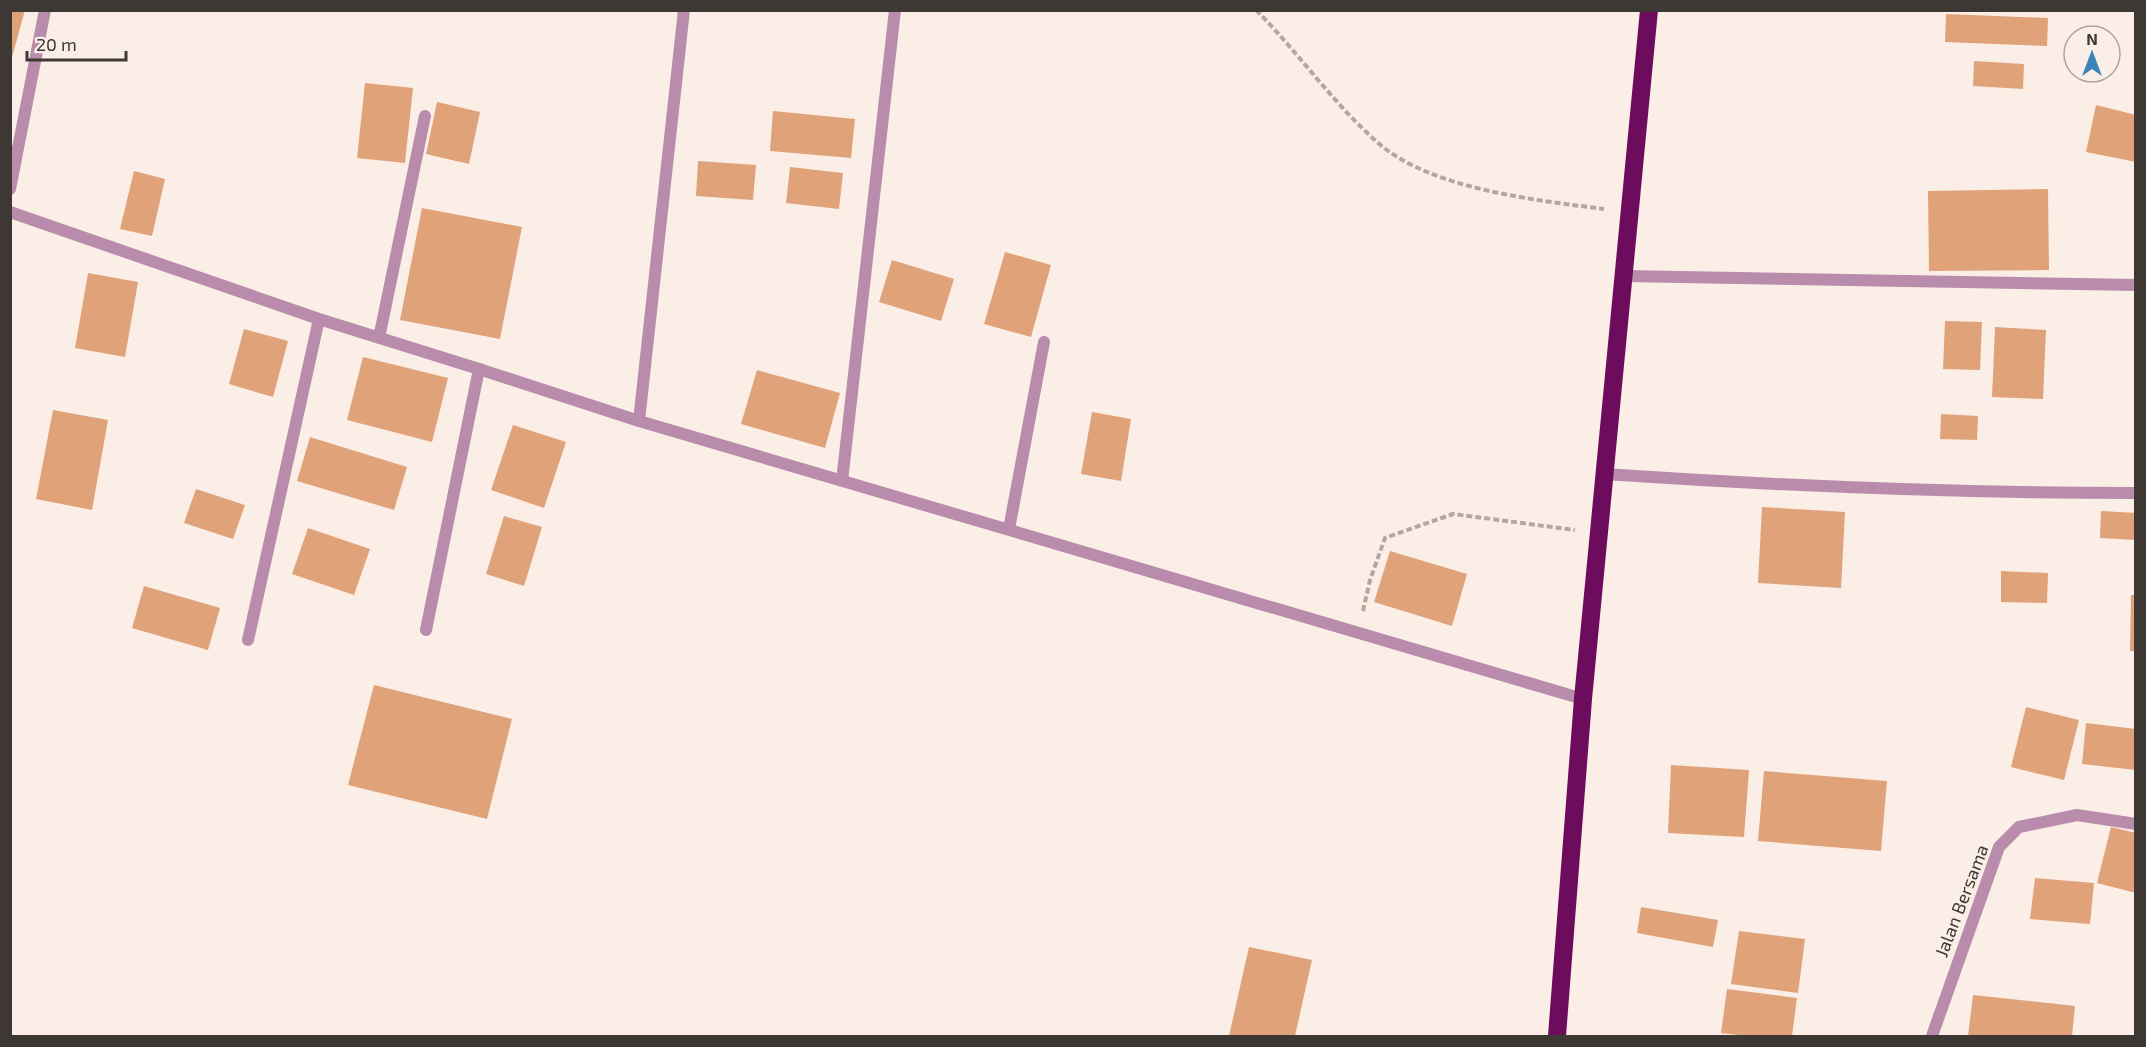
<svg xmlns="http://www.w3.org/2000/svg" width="2146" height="1047" viewBox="0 0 2146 1047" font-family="'Exo 2',sans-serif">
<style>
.building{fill:#e0a278}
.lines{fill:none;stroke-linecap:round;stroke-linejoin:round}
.path{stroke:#b2a8a1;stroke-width:4;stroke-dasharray:6 3;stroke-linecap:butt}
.lane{stroke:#b98cac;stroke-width:12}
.street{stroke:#b98cac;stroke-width:12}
.highway{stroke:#6d0b5c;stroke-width:18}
.labels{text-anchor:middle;stroke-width:4.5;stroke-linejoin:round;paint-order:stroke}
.street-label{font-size:18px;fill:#3d3834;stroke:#fbeee6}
</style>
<rect width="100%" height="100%" fill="#fbeee6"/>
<path class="building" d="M10 10H25L11 61H10Z
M1946 14 2048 18 2047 46 1945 42Z
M1974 61 2024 64 2023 89 1973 86Z
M365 83 413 88 405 163 357 158Z
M437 102 480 112 469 164 426 154Z
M2096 105 2136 115V162L2086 152Z
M773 111 855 119 851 158 770 151Z
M698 161 756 165 753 200 696 196Z
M790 167 843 173 839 209 786 203Z
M134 171 165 179 152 236 120 229Z
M2048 189 2049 270 1929 271 1928 191Z
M422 208 522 227 500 339 400 320Z
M1005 252 1051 265 1031 337 984 324Z
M892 260 954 279 941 321 879 302Z
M88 273 138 282 125 357 75 348Z
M1945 321 1982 322 1980 370 1943 369Z
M1995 327 2046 330 2043 399 1992 397Z
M244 329 288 341 273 397 229 384Z
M363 357 448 378 432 442 347 420Z
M757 370 840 393 825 448 741 424Z
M53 410 108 420 92 510 36 499Z
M1092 412 1131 419 1121 481 1081 474Z
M1941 414 1978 416 1977 440 1940 439Z
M513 425 566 442 544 508 491 490Z
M310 437 407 467 394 510 297 481Z
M196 489 245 505 233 539 184 523Z
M1762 507 1845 512 1841 588 1758 583Z
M2101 511 2136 513V540L2100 538Z
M504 516 542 527 524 586 486 574Z
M308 528 370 549 354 595 292 574Z
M1390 551 1467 574 1452 626 1374 602Z
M2001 571 2048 573 2047 603 2001 602Z
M144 586 220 608 208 650 132 628Z
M2131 595H2136V651H2130Z
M374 685 512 719 487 819 348 785Z
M2026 707 2079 720 2064 780 2011 767Z
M2086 723 2136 729V770L2082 764Z
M1671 765 1749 770 1744 837 1668 833Z
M1764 771 1887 781 1881 851 1758 841Z
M2111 827 2136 833V893L2097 883Z
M2035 878 2094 883 2090 924 2030 919Z
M1641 907 1718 920 1713 947 1637 933Z
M1739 931 1805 939 1798 993 1731 984Z
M1249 947 1312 960 1295 1036H1229Z
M1727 989 1797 998 1792 1036H1747L1721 1033Z
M1973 995 2075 1006 2072 1036H1968Z"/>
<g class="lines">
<path class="path" d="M1256 10C1298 52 1331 101 1376 141 1428 189 1535 200 1604 209
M1363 611 1370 580 1385 538 1453 514 1575 530"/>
<path class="lane" d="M10 189 45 10
M426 630 479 369"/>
<path class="street" d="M10 212 319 319 479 369 639 421 1583 699
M1624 276 2136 285
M379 338 425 116
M639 421 684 10
M1605 474C1782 486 1958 493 2136 493
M842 481 895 10
M1009 529 1044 342
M248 640 319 319
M1932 1036 1999 847 2019 827 2077 815 2136 824"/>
<path class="highway" d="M1557 1036 1583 699 1649 10"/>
</g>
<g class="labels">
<g class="street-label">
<text transform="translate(1962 901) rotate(-69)" y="6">Jalan Bersama</text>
</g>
</g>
<rect width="2146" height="1047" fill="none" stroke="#3d3834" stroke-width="24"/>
<g transform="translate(2092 54)"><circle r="28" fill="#fbeee6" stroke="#afa59f" stroke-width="1.5"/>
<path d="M0-4.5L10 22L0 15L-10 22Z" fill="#3b84b8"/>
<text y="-9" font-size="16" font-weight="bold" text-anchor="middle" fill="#3d3834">N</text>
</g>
<path d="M27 51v9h99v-9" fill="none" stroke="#3d3834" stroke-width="3"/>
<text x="36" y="51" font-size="18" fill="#3d3834" stroke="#fbeee6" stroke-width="4.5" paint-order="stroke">20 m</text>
</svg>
